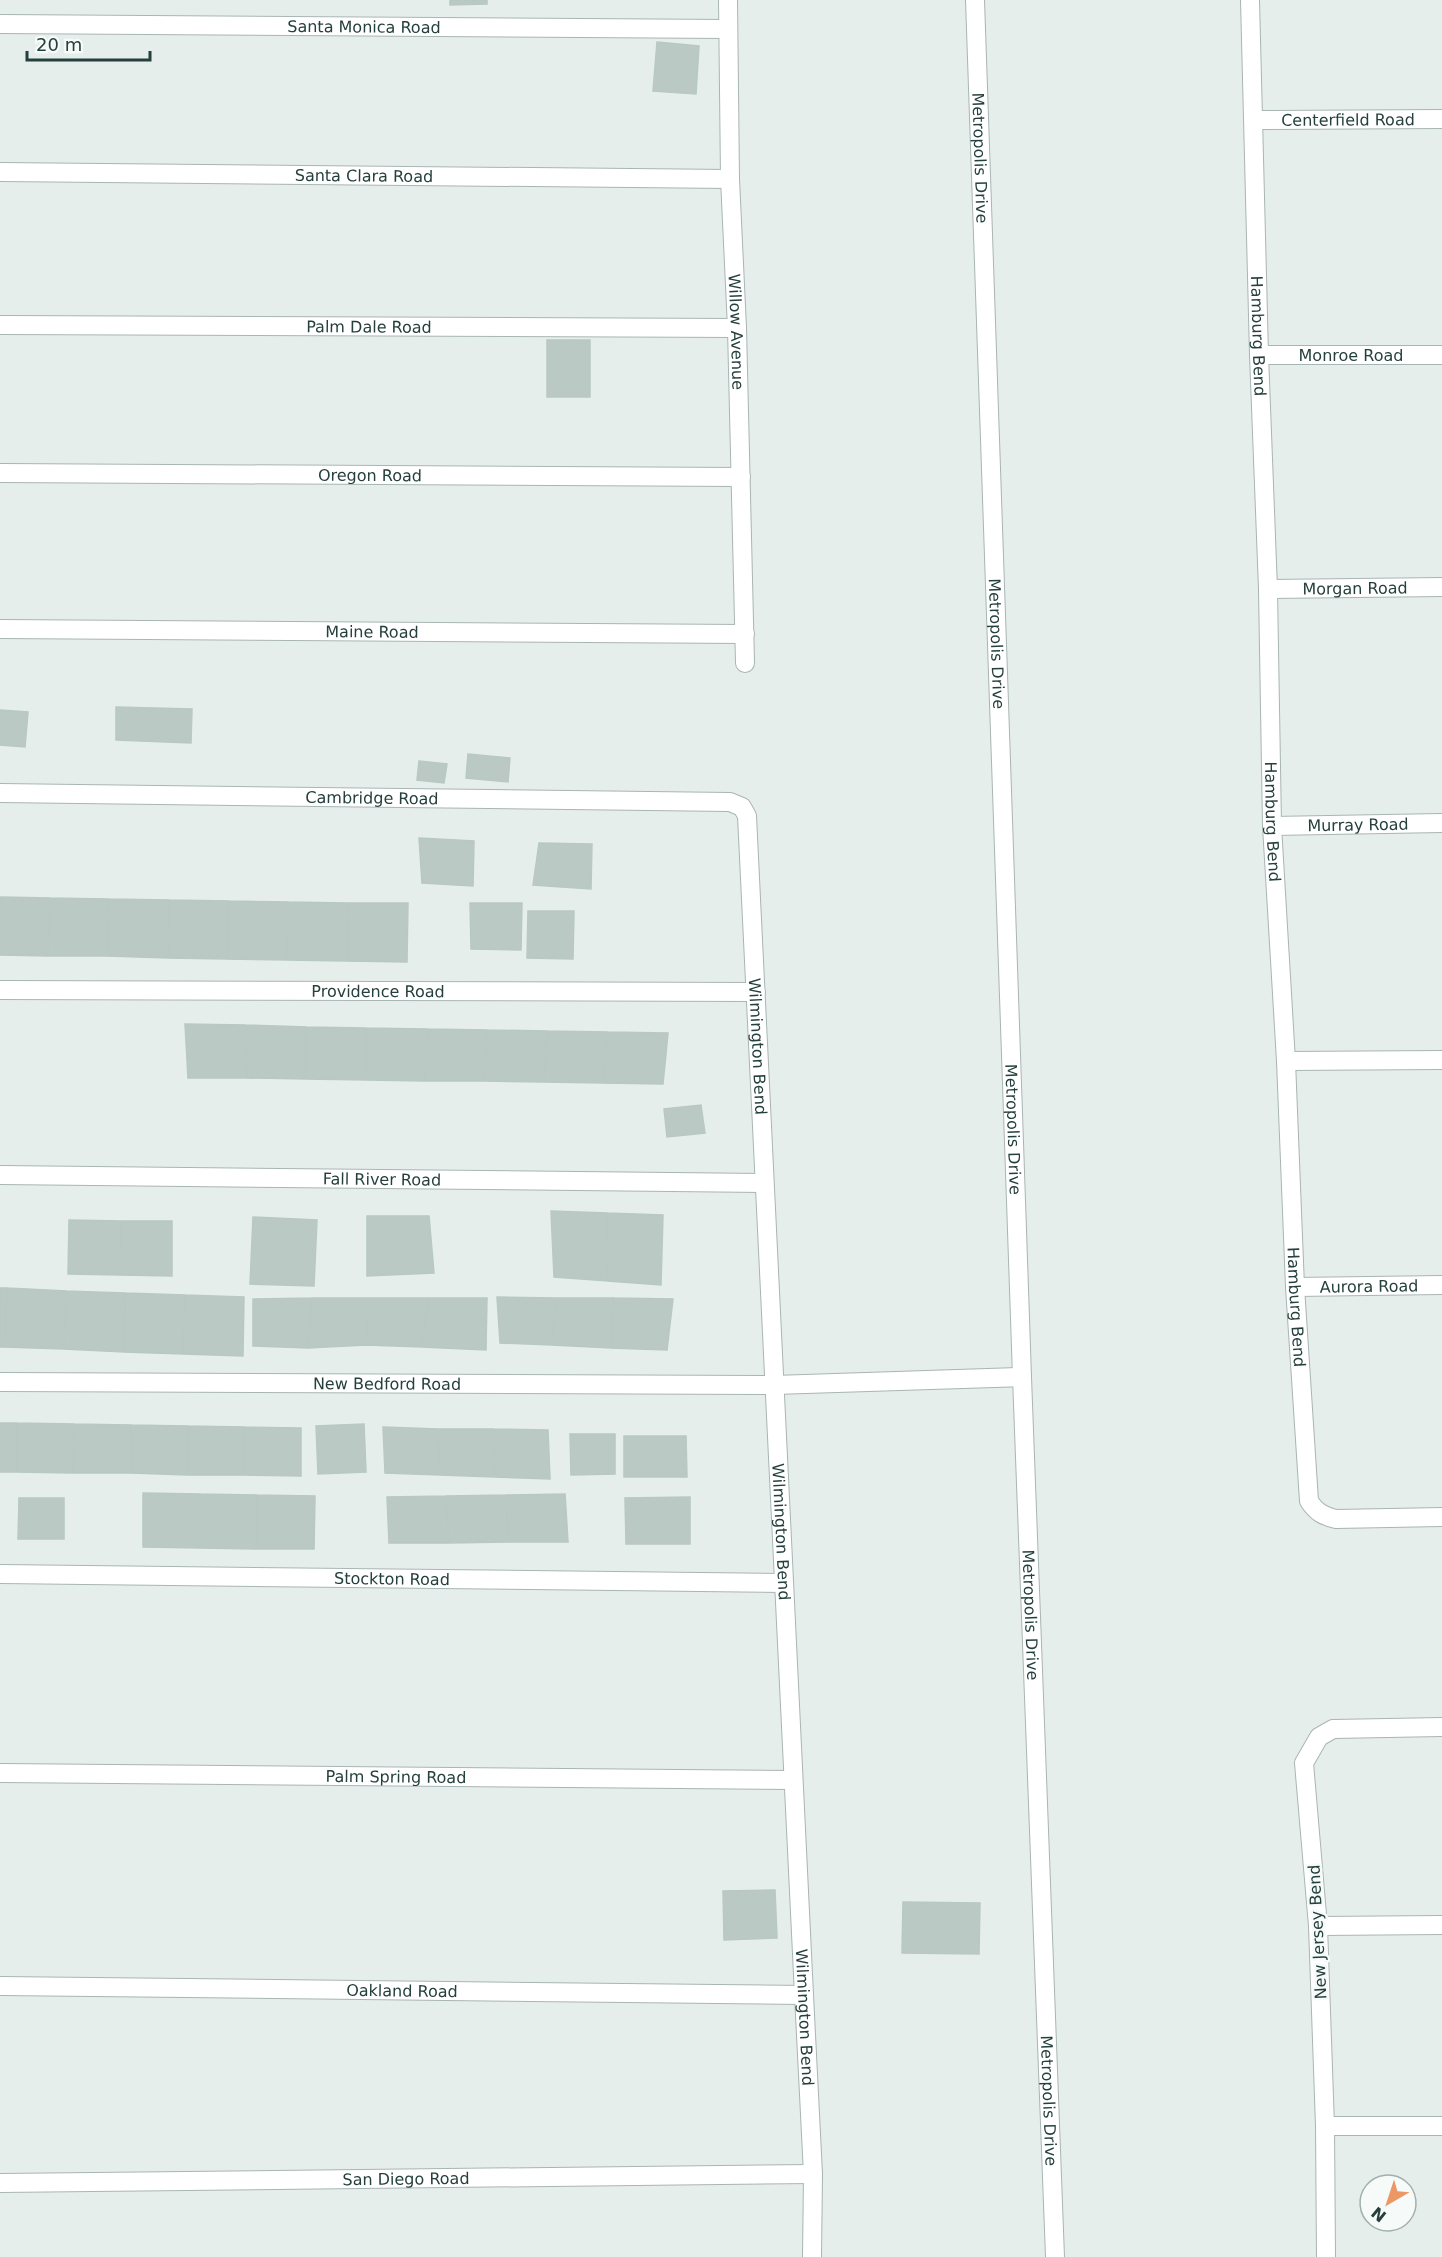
<svg xmlns="http://www.w3.org/2000/svg" width="1442" height="2257" viewBox="0 0 1442 2257" font-family="'DejaVu Sans',sans-serif">
<style>
.building{fill:#bbc9c5;stroke:#b8c8c3;stroke-width:1.5}
.lines{fill:none;stroke-linecap:round;stroke-linejoin:round}
.minor-casing{stroke:#a8b6b3;stroke-width:20}
.minor{stroke:#fff;stroke-width:18}
.labels{text-anchor:middle;stroke-width:5;stroke-linejoin:round;paint-order:stroke}
.street-label{font-size:16px;fill:#25403c;stroke:#f6faf9}
</style>
<rect width="100%" height="100%" fill="#e6eeeb"/>
<path class="building" d="M450 0H487V4L450 5Z
M657 42 699 46 696 94 653 91Z
M547 340H590V397H547Z
M116 707 192 709 191 743 116 740Z
M0 710 28 712 25 747 0 745Z
M468 754 510 758 508 782 466 778Z
M419 761 447 764 444 783 417 780Z
M419 838 474 841 473 886 422 883Z
M539 843 592 844 591 889 533 885Z
M0 897 50 898 48 956 0 955Z
M50 898 109 899 108 956H48Z
M109 899 169 900 168 958 108 956Z
M169 900 229 901 227 959 168 958Z
M229 901 288 902 287 960 227 959Z
M288 902 348 903 347 961 287 960Z
M348 903H408L407 962 347 961Z
M470 903H522L521 950 471 949Z
M528 911H574L573 959 527 958Z
M185 1024 245 1025 247 1078H188Z
M245 1025 306 1027V1079L247 1078Z
M306 1027 366 1028V1080L306 1079Z
M366 1028 427 1029 425 1081 366 1080Z
M427 1029 487 1030 485 1081H425Z
M487 1030 547 1031 544 1082 485 1081Z
M547 1031 608 1032 603 1083 544 1082Z
M608 1032 668 1033 663 1084 603 1083Z
M701 1105 705 1133 667 1137 664 1109Z
M551 1211 607 1213 608 1281 554 1277Z
M607 1213 663 1215 661 1285 608 1281Z
M367 1216H429L434 1273 367 1276Z
M253 1217 317 1220 314 1286 250 1284Z
M69 1220 121 1221 120 1275 68 1274Z
M121 1221H172V1276L120 1275Z
M0 1288H7L4 1347H0Z
M7 1288 66 1291 64 1349 4 1347Z
M66 1291 125 1293 124 1352 64 1349Z
M125 1293 185 1295 183 1354 124 1352Z
M185 1295 244 1297 243 1356 183 1354Z
M497 1297 556 1298 552 1345 500 1343Z
M312 1298H369L366 1345 308 1348Z
M312 1298 308 1348 253 1346V1299Z
M369 1298H428L422 1347 366 1345Z
M428 1298H487L486 1350 422 1347Z
M556 1298H614L611 1348 552 1345Z
M614 1298 673 1299 667 1350 611 1348Z
M0 1423H17V1472H0Z
M17 1423 74 1424 73 1473 17 1472Z
M74 1424 131 1425V1473H73Z
M364 1424 366 1472 318 1474 316 1426Z
M131 1425 188 1426 187 1475 131 1473Z
M188 1426 244 1427V1475H187Z
M244 1427 301 1428V1476L244 1475Z
M383 1427 438 1429 440 1475 385 1473Z
M438 1429H493L495 1477 440 1475Z
M493 1429 548 1430 550 1479 495 1477Z
M570 1434H615V1474L571 1475Z
M624 1436H686L687 1477H624Z
M143 1493 200 1494V1548L143 1547Z
M200 1494 257 1495V1549L200 1548Z
M565 1494 568 1542H508L506 1495Z
M257 1495 315 1496 314 1549H257Z
M506 1495 508 1542 449 1543 446 1496Z
M446 1496 449 1543H389L387 1497Z
M690 1497V1544H626L625 1498Z
M19 1498H64V1539H18Z
M775 1890 777 1938 724 1940 723 1891Z
M903 1902 980 1903 979 1954 902 1953Z"/>
<g class="lines">
<g class="minor-casing">
<g id="minor">
<path id="s1" d="M728 0 730 179 737 328 745 663"/>
<path id="s2" d="M975 0 1022 1377 1055 2257"/>
<path id="s3" d="M1250 0 1259 355 1268 589 1272 826 1286 1061 1295 1287 1309 1501C1316 1512 1323 1516 1336 1519L1442 1517"/>
<path id="s4" d="M0 24 728 29"/>
<path id="s5" d="M1254 120 1442 119"/>
<path id="s6" d="M0 172 730 179"/>
<path id="s7" d="M0 325 737 328"/>
<path id="s8" d="M1259 355H1442"/>
<path id="s9" d="M0 473 741 477"/>
<path id="s10" d="M1268 589 1442 587"/>
<path id="s11" d="M0 629 745 634"/>
<path id="s12" d="M0 793 730 802 742 807 747 816 804 1995 813 2174 812 2257"/>
<path id="s13" d="M1272 826 1442 823"/>
<path id="s14" d="M0 990 756 992"/>
<path d="M1286 1061 1442 1060"/>
<path id="s15" d="M0 1175 764 1183"/>
<path id="s16" d="M1295 1287 1442 1285"/>
<path id="s17" d="M0 1382 774 1385 1022 1377"/>
<path id="s18" d="M0 1574 783 1583"/>
<path id="s19" d="M0 1773 793 1780"/>
<path d="M1318 1926 1442 1925"/>
<path id="s20" d="M0 1986 804 1995"/>
<path d="M1325 2126H1442"/>
<path id="s21" d="M0 2183 813 2174"/>
<path d="M1326 2257 1325 2126 1318 1926 1304 1763 1319 1737 1333 1729 1442 1727"/>
</g>
</g>
<use href="#minor" class="minor"/>
</g>
<g class="labels">
<g class="street-label">
<text dy="6" stroke="none"><textPath href="#s4" startOffset="364">Santa Monica Road</textPath></text>
<text dy="6" stroke="none"><textPath href="#s5" startOffset="94">Centerfield Road</textPath></text>
<text dy="6" stroke="none"><textPath href="#s2" startOffset="158">Metropolis Drive</textPath></text>
<text dy="6" stroke="none"><textPath href="#s6" startOffset="364">Santa Clara Road</textPath></text>
<text dy="6" stroke="none"><textPath href="#s7" startOffset="369">Palm Dale Road</textPath></text>
<text dy="6" stroke="none"><textPath href="#s1" startOffset="332">Willow Avenue</textPath></text>
<text dy="6" stroke="none"><textPath href="#s3" startOffset="336">Hamburg Bend</textPath></text>
<text dy="6" stroke="none"><textPath href="#s8" startOffset="92">Monroe Road</textPath></text>
<text dy="6" stroke="none"><textPath href="#s9" startOffset="370">Oregon Road</textPath></text>
<text dy="6" stroke="none"><textPath href="#s10" startOffset="87">Morgan Road</textPath></text>
<text dy="6" stroke="none"><textPath href="#s11" startOffset="372">Maine Road</textPath></text>
<text dy="6" stroke="none"><textPath href="#s2" startOffset="644">Metropolis Drive</textPath></text>
<text dy="6" stroke="none"><textPath href="#s12" startOffset="372">Cambridge Road</textPath></text>
<text dy="6" stroke="none"><textPath href="#s3" startOffset="822">Hamburg Bend</textPath></text>
<text dy="6" stroke="none"><textPath href="#s13" startOffset="86">Murray Road</textPath></text>
<text dy="6" stroke="none"><textPath href="#s14" startOffset="378">Providence Road</textPath></text>
<text dy="6" stroke="none"><textPath href="#s12" startOffset="984">Wilmington Bend</textPath></text>
<text dy="6" stroke="none"><textPath href="#s2" startOffset="1130">Metropolis Drive</textPath></text>
<text dy="6" stroke="none"><textPath href="#s15" startOffset="382">Fall River Road</textPath></text>
<text dy="6" stroke="none"><textPath href="#s16" startOffset="74">Aurora Road</textPath></text>
<text dy="6" stroke="none"><textPath href="#s3" startOffset="1308">Hamburg Bend</textPath></text>
<text dy="6" stroke="none"><textPath href="#s17" startOffset="387">New Bedford Road</textPath></text>
<text dy="6" stroke="none"><textPath href="#s12" startOffset="1470">Wilmington Bend</textPath></text>
<text dy="6" stroke="none"><textPath href="#s18" startOffset="392">Stockton Road</textPath></text>
<text dy="6" stroke="none"><textPath href="#s2" startOffset="1616">Metropolis Drive</textPath></text>
<text dy="6" stroke="none"><textPath href="#s19" startOffset="396">Palm Spring Road</textPath></text>
<text transform="translate(1317 1932) rotate(-93)" y="6">New Jersey Bend</text>
<text dy="6" stroke="none"><textPath href="#s20" startOffset="402">Oakland Road</textPath></text>
<text dy="6" stroke="none"><textPath href="#s12" startOffset="1956">Wilmington Bend</textPath></text>
<text dy="6" stroke="none"><textPath href="#s2" startOffset="2102">Metropolis Drive</textPath></text>
<text dy="6" stroke="none"><textPath href="#s21" startOffset="406">San Diego Road</textPath></text>
</g>
</g>
<g transform="translate(1388 2203) rotate(219)"><circle r="28" fill="#f6faf9" stroke="#a2b0ad" stroke-width="1.5"/>
<path d="M0-4.5L10 22L0 15L-10 22Z" fill="#ec9766"/>
<text y="-9" font-size="16" font-weight="bold" text-anchor="middle" fill="#25403c">N</text>
</g>
<path d="M27 51v9h123v-9" fill="none" stroke="#25403c" stroke-width="3"/>
<text x="36" y="51" font-size="18" fill="#25403c" stroke="#f6faf9" stroke-width="4.5" paint-order="stroke">20 m</text>
</svg>
